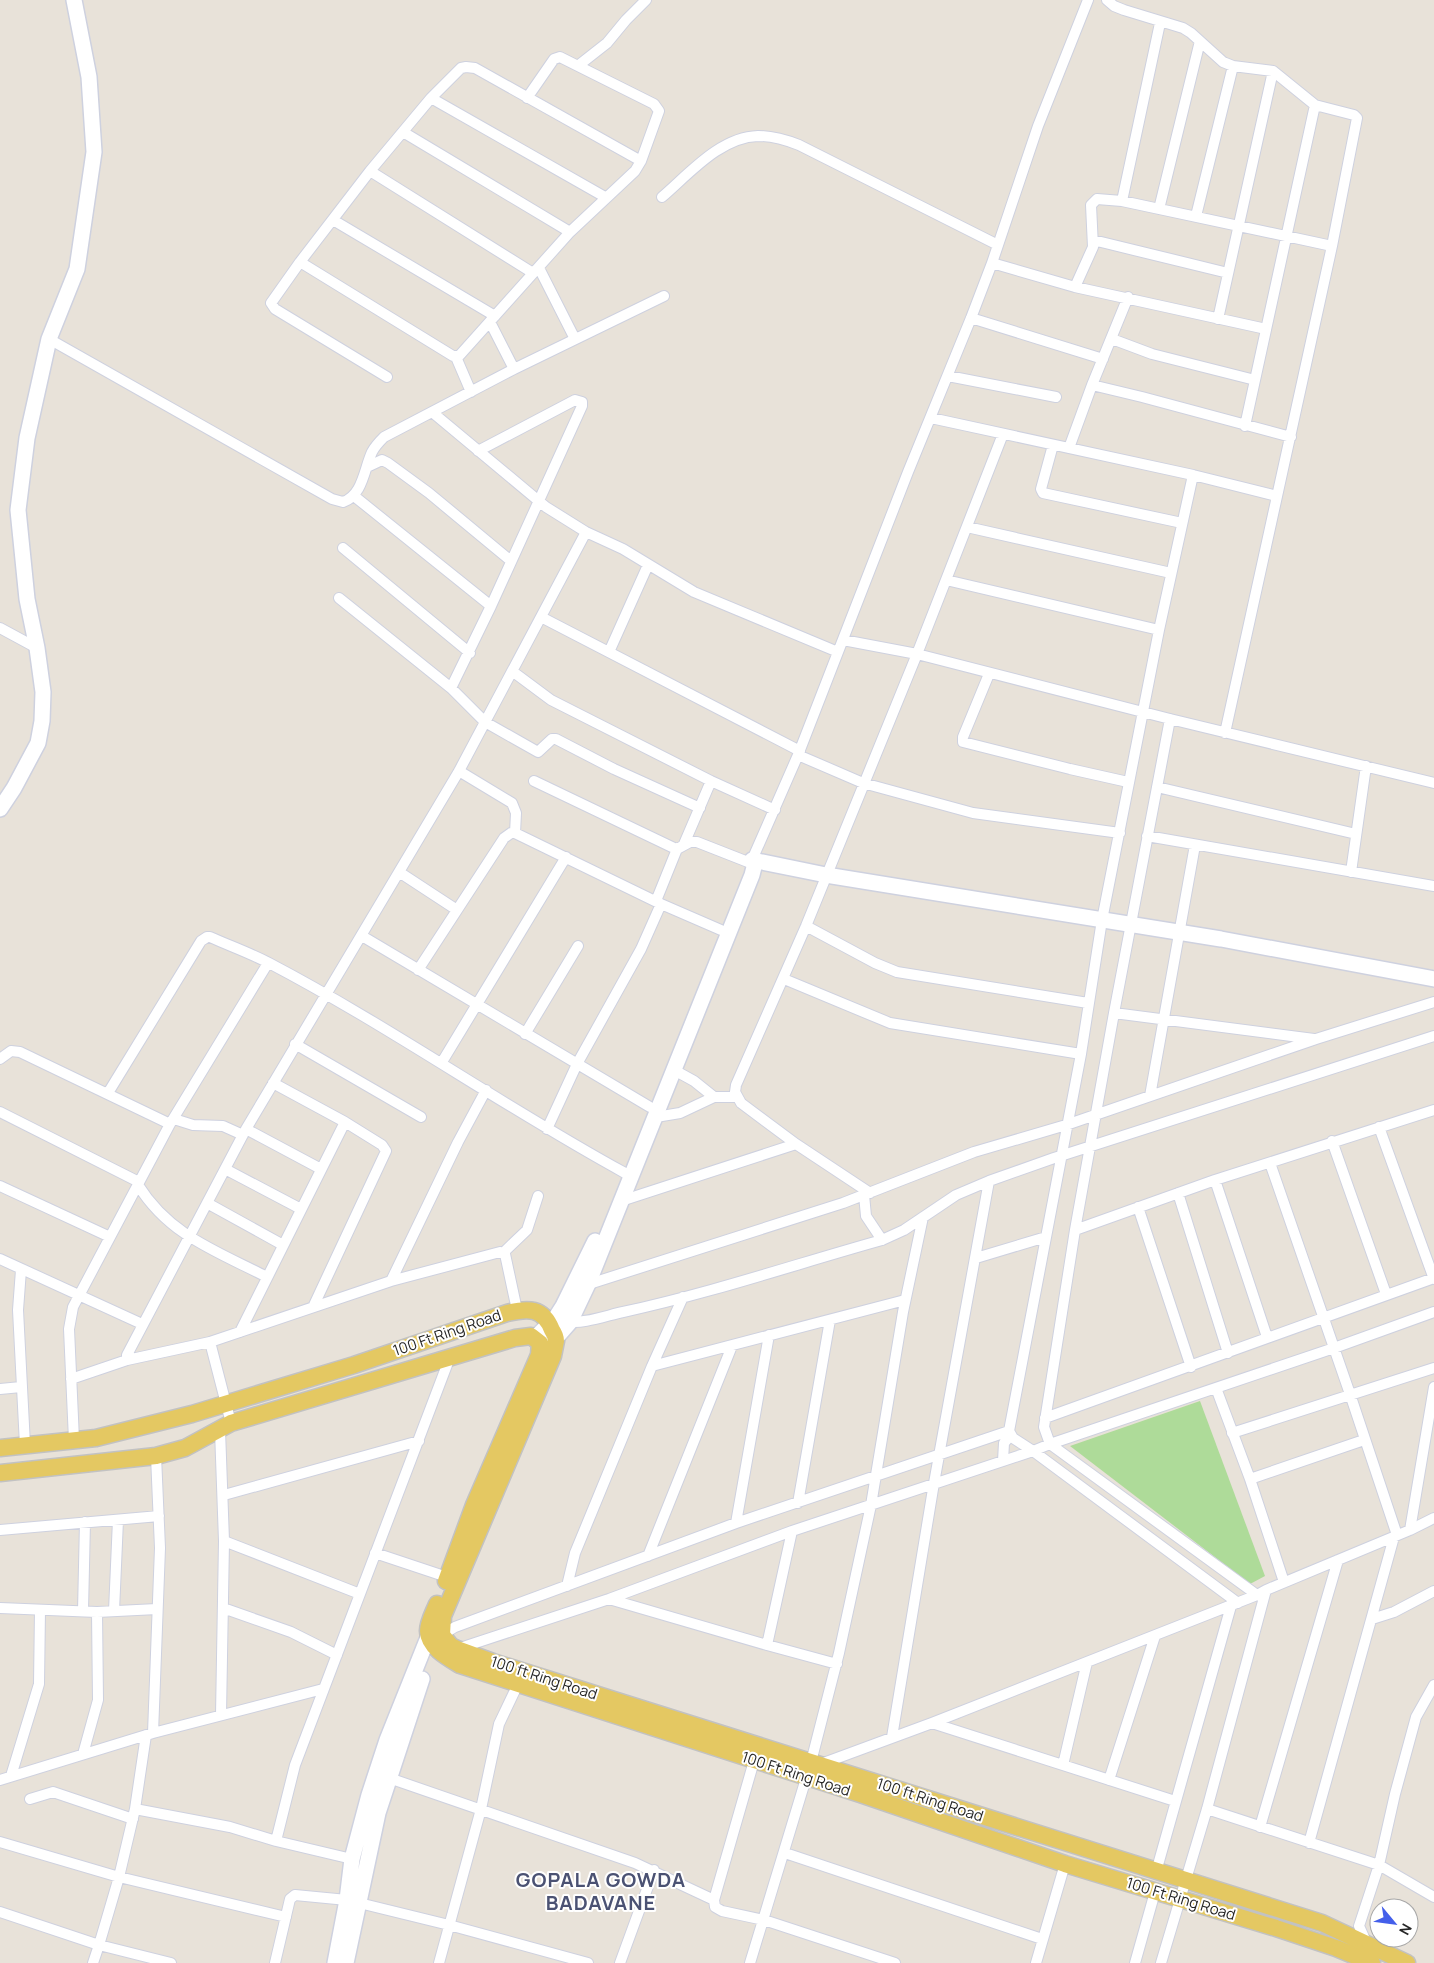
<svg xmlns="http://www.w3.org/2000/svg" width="1434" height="1963" viewBox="0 0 1434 1963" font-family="Manrope,sans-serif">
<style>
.green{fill:#aedb99}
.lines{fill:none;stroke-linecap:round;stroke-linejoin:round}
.street-casing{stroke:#ced1df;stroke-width:12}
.secondary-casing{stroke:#ced1df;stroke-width:18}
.primary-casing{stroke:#c2c2c2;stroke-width:19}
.street{stroke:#fff;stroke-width:10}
.secondary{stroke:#fff;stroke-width:15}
.primary{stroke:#e4c862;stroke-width:16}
.labels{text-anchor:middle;stroke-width:4;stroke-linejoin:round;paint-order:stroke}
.street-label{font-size:15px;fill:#262626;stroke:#fff}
.district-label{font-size:20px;font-weight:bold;letter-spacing:1px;fill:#4b5273;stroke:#fff}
</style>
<rect width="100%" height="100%" fill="#e8e2d9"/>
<path class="green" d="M1200 1401 1265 1576 1250 1584 1070 1446Z"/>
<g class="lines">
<g class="street-casing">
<path id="street" d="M1107 0 1114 6 1124 10 1183 28 1191 33 1223 62 1233 66 1273 71 1315 105 1354 115 1357 118 1332 246 1225 733
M579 65 607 43 626 20 646 0
M431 98 605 197
M403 132 570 232
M370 171 533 273
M662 197C689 174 720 137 758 136 772 136 786 140 799 145L998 245
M1122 201 1160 23
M1159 209 1200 41
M1196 216 1233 66
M333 220 495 316
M1093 240 1228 273
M300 262 453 356H459L570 232 635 171 641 161 659 111 654 104 560 57 554 59 527 98
M992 263 1075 287 1093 247 1091 205 1097 199 1122 201 1332 246
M539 268 575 339
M1075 287 1266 329
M971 318 1103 359
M1218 319 1273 71
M490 322 514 369
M49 339 332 499 343 502C363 495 364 469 372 452 375 446 379 442 384 437L514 369 664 296
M1112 339 1152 354 1255 380
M456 357 471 392
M948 376 1056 397
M387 377 275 309 271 303 300 262 370 171 431 98 461 68 466 67 475 68 641 161
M1092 385 1142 397 1291 437
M432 412 546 507 586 532 623 549 694 592 838 652
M931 418 1193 475 1277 496
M1245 426 1315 105
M1053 445 1041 489 1043 493 1182 523
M1069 448 1092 385 1128 297
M367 467 382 460 388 463 429 493 511 561
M1193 475 1159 630 1102 920 1081 1054 1009 1431 1013 1438 1033 1451 1238 1603
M354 496 491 606
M967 527 1171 573
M343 548 470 653
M946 580 1159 630
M339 598 451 688 485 722 538 752 552 739H556L614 769 700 808
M541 617 800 751
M0 628 37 648
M843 640 917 654 1170 719 1434 783
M609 652 648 565
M512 671 551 700 711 781 775 810
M989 674 963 737V742L1070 769 1128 782
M451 688 491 606 582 406V402L575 400 478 451
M1170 719 1114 1013 1075 1230 1044 1427 1050 1444 1257 1595
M798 755 863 783 973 813 1120 833
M459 771 512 803 516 813 515 833
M534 781 674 848 677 849 690 842H697L748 862
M1157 787 1356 834
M1147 836 1434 886
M684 844 711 781
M752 860 798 755 908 472 971 318 992 263 1038 126 1088 0
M399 872 457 910
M1351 872 1366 766
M656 901 677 849
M806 926 875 963 897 972 1088 1003
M362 936 650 1107
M418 970 504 838 511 833H515L661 904 721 930
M784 979 890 1023 1081 1054
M1114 1013 1314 1039
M525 1034 578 946
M295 1044 421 1117
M0 1059 11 1051 20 1052 170 1124
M442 1062 566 857
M674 1070 694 1081 714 1097
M273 1083 345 1122 382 1145 386 1151 314 1305
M108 1093 201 941 207 937H210C230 946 250 953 269 963 391 1027 504 1107 625 1173
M1150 1096 1195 845
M0 1112 139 1182
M656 1117 680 1113 714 1097H737
M174 1119 193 1125 223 1126 243 1135
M1379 1127 1434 1279
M246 1129 321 1169
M547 1129 577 1064 641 949 661 904
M1332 1141 1386 1294
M1270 1163 1350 1394 1397 1535
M225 1169 301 1209
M1215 1180 1267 1337
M138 1185C169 1235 216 1251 267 1277
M0 1186 110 1237
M870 1193 796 1144 741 1103 735 1092 736 1085 806 926 917 654 1003 434
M1178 1193 1228 1353
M864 1195 866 1216 882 1240
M621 1201 796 1144
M207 1203 283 1245
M1138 1207 1191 1367
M1075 1230 1215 1180 1434 1110
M504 1252 527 1230 538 1196
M976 1258 1046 1237
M0 1259 142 1324
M21 1270 18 1310 25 1445
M391 1281 458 1142 486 1090
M586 1285 843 1203 974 1152 1066 1125 1316 1039 1434 1002
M567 1321C581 1325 608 1315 623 1312 711 1293 796 1264 882 1240L904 1230 956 1195 989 1181 1054 1158 1434 1036
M240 1332 345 1122
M210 1342 391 1281 500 1252 505 1254 517 1310
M652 1366 905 1300
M71 1379 127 1360
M1216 1388 1250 1479 1284 1582
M0 1389 21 1387
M1045 1418 1434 1278
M231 1423 210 1342 127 1360V1355L246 1129 459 771 586 532
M220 1430 224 1541 221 1715
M1232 1433 1434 1368
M74 1440 69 1329 73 1307 170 1124 268 963
M1003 1461 1004 1443 1011 1435
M1250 1479 1364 1440
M224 1495 419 1441
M798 1503 830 1320
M736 1523 769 1335
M0 1530 159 1516
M1410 1530 1434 1387
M224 1541 360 1594
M375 1553 447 1577
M648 1556 732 1346
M567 1586 575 1553 652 1366 683 1297
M609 1599 767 1645 837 1664
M0 1608 97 1612 157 1609
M223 1608 291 1632 337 1655
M83 1611 85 1522
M114 1611 118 1520
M1372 1619 1394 1612 1434 1591
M442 1635 455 1627 736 1523 1009 1431
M767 1645 792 1531
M457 1649 609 1599 792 1531 1033 1451 1050 1444 1334 1348 1434 1312
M932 1723 1175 1801
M153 1733 160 1548 156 1456
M892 1737 934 1483 989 1181
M83 1754 98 1700 97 1612
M754 1761 714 1900 715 1907 722 1911 764 1920 895 1963
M821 1764 932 1723 1257 1595 1266 1590 1410 1530 1434 1518
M1063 1765 1087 1662
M11 1776 39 1684 40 1610
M389 1778 635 1863 714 1900
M0 1780 153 1733 323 1689
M1109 1780 1155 1636
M30 1799 53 1792 133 1819
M135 1809 146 1735
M1207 1809 1379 1865 1434 1897
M1260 1827 1338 1560
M276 1841 295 1765 450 1357
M0 1842 119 1877 286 1917
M1309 1843 1394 1537
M785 1853 1042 1939
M1156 1872 1231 1606
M0 1912 99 1945 119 1877 135 1809 230 1827 276 1841 352 1859
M1367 1944 1359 1926 1379 1865 1395 1794 1416 1717 1434 1685
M93 1963 99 1945 171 1963
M275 1963 290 1899 295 1895 347 1900 449 1925 588 1963
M439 1963 481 1809 499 1724 518 1684
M620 1963 654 1870
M750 1963 811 1762 839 1653 871 1505 903 1312 923 1217
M1036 1963 1065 1864
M1135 1963 1155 1892
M1161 1963 1207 1809 1266 1590"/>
</g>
<g class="secondary-casing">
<path id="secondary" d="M0 809 14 788 38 743 42 721 43 692 37 648 27 599 18 510 27 438 49 339 77 269 94 152 89 77 74 0
M752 860 826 875 1221 939 1434 979
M535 1338 556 1317 563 1306 595 1241
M549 1346 570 1322 588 1284 752 875 755 863 752 860
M335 1963 347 1900 352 1859 369 1795 387 1740 429 1635 434 1628
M346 1963 378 1813 422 1679"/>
</g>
<g class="primary-casing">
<path id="primary" d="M0 1448 96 1438 192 1414 354 1365 507 1313C528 1308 543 1307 552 1330 554 1333 556 1337 556 1341 555 1346 554 1351 553 1356L443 1616 442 1635 451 1646 457 1649 493 1662 1322 1923 1407 1963
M0 1473 156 1456 185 1448 231 1423 515 1338 531 1336 540 1343 539 1355 474 1505 446 1581
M437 1604C434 1612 428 1622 428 1631 428 1647 448 1658 460 1665L860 1794 1065 1864 1276 1928 1336 1948 1372 1963"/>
</g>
<use href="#street" class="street"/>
<use href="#secondary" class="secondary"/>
<use href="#primary" class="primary"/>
</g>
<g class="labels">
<g class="street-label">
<text transform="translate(447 1333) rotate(-19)" y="5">100 Ft Ring Road</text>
<text transform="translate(544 1678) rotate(18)" y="5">100 ft Ring Road</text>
<text transform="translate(796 1774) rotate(18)" y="5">100 Ft Ring Road</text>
<text transform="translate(930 1800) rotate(18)" y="5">100 ft Ring Road</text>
<text transform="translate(1181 1899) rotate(17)" y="5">100 Ft Ring Road</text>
</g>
<g class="district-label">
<text x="601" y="1887">GOPALA GOWDA<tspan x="601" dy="23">BADAVANE</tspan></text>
</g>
</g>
<g transform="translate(1394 1923) rotate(119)"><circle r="24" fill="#ffffff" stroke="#a8a8a8"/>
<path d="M0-4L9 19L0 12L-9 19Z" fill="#445fea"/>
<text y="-8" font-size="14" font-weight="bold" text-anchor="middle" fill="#262626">N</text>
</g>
</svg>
